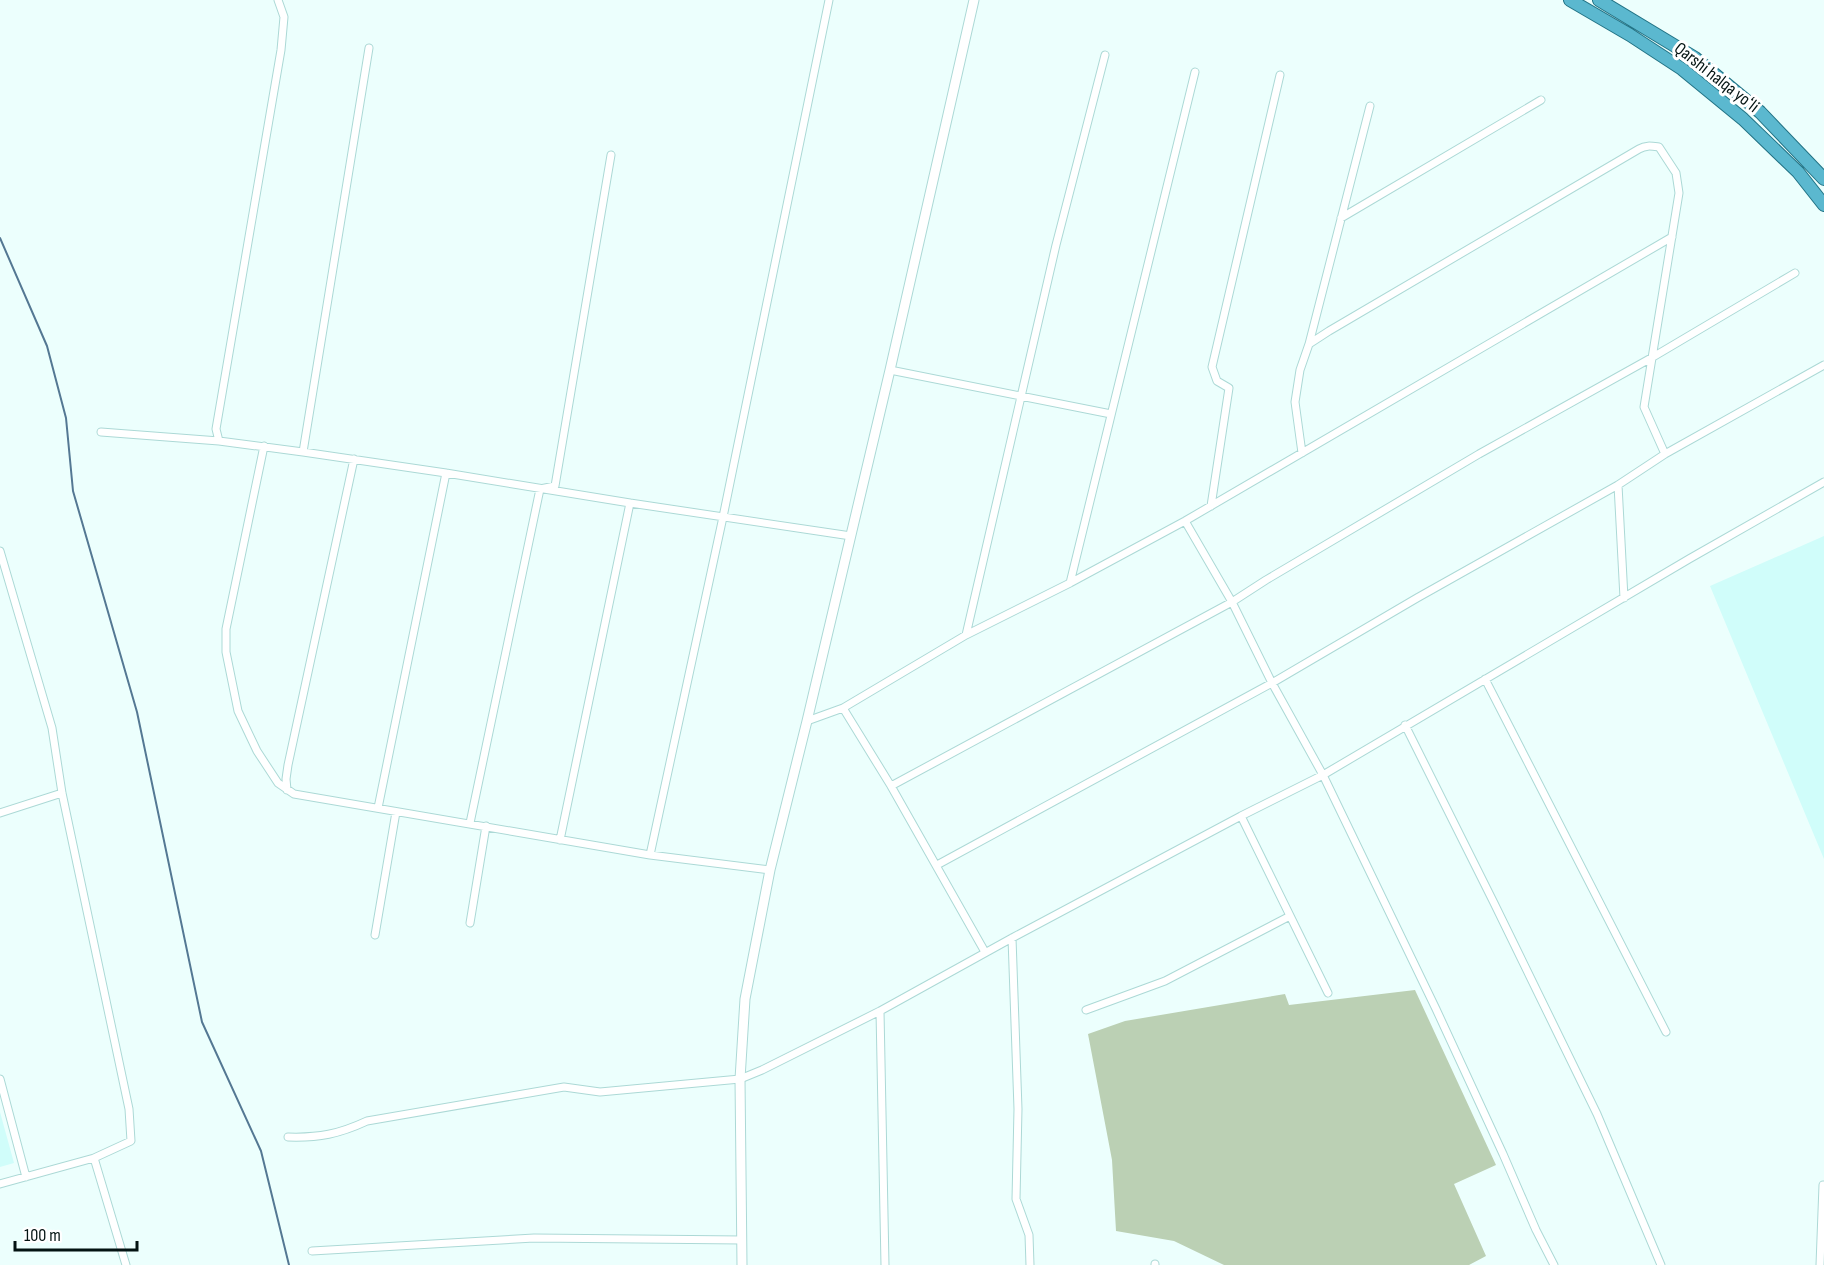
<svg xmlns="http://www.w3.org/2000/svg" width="1824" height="1265" viewBox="0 0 1824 1265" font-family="'Sofia Sans Condensed',sans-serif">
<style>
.built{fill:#d0fdfa}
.green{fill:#bbd0b4}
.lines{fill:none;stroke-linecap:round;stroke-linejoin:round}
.stream{stroke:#547893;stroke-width:2}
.minor-casing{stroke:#acd9d6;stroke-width:9}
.secondary-casing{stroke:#acd9d6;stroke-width:11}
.trunk-casing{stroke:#227385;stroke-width:14}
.minor{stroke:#fff;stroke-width:7}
.secondary{stroke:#fff;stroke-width:9}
.trunk{stroke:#5bb8cf;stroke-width:12}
.labels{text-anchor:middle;stroke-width:6;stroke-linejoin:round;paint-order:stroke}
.street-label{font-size:18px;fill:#031312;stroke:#fff}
</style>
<rect width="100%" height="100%" fill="#ecfffd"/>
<path class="built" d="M1824 536V859L1710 586Z
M0 1112 14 1163 0 1167Z"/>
<path class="green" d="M1415 990 1496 1165 1454 1184 1486 1256 1469 1265H1224L1174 1241 1116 1231 1112 1160 1088 1034 1125 1021 1285 994 1289 1005Z"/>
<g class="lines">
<path class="stream" d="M0 238 47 346 66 418 73 491 137 712 202 1022 261 1151 289 1265"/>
<g class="minor-casing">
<path id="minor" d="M1341 218 1541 100
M1309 344 1370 106
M890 370 1111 414
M101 432 219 441 303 452 446 473 630 503 851 536
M219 441 216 429 281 50 284 17 278 0
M264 446 226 629V652L238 711 257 751 278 783 294 794 650 855 770 870
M303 452 369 48
M1302 453 1295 402 1300 370 1309 344 1329 331 1639 149C1646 145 1651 146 1659 147L1676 173 1679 193 1644 407 1665 454
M1618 485 1624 598
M1211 506 1229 388 1217 381 1212 367 1280 75
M1185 521 1232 602 1272 683 1323 775 1436 1009 1503 1154 1536 1230 1554 1265
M0 551 52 728 62 793 129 1109 131 1141 94 1158
M1070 583 1195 72
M966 635 1056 245 1105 55
M1485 679 1666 1032
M843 708 966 635 1070 583 1185 521 1672 237
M807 721 843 708 891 786 985 952
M1405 725 1494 903 1597 1114 1661 1265
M891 786 1232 602 1266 580 1479 454 1653 357 1795 273
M287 790 286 779 288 765 354 459
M378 808 446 473
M0 813 62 793
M1241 816 1328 993
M470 823 540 489 555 486 611 155
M560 840 630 503
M650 855 723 517 829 0
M937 865 1272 683 1417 598 1618 485 1665 454 1824 365
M470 923 486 826
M375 935 396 812
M1012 938 1018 1109 1016 1199 1029 1235 1030 1265
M1086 1010 1165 981 1290 916
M880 1011 885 1265
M0 1079 26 1177
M288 1137C319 1138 339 1134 367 1121L564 1087 600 1092 740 1079 762 1070 880 1011 1012 938 1241 816 1323 775 1689 559 1824 482
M0 1184 94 1158 126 1265
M312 1251 534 1238 742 1240
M1155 1264V1265
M1820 1265 1823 1185"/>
</g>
<g class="secondary-casing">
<path id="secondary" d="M742 1265 740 1079 745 999 770 870 807 721 890 370 974 0"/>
</g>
<g class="trunk-casing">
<path id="trunk" d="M1570 0 1630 35 1682 69 1743 119 1798 172 1824 205
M1599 0 1695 58 1760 112 1824 179"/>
</g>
<use href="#minor" class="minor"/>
<use href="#secondary" class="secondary"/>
<use href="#trunk" class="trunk"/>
</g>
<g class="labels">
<g class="street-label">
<text transform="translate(1717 77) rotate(38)" y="6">Qarshi halqa yoʻli</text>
</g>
</g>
<path d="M15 1241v9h122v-9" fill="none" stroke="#031312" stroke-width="3"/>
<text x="24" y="1241" font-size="18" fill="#031312" stroke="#ffffff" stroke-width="4.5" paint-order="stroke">100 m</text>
</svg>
